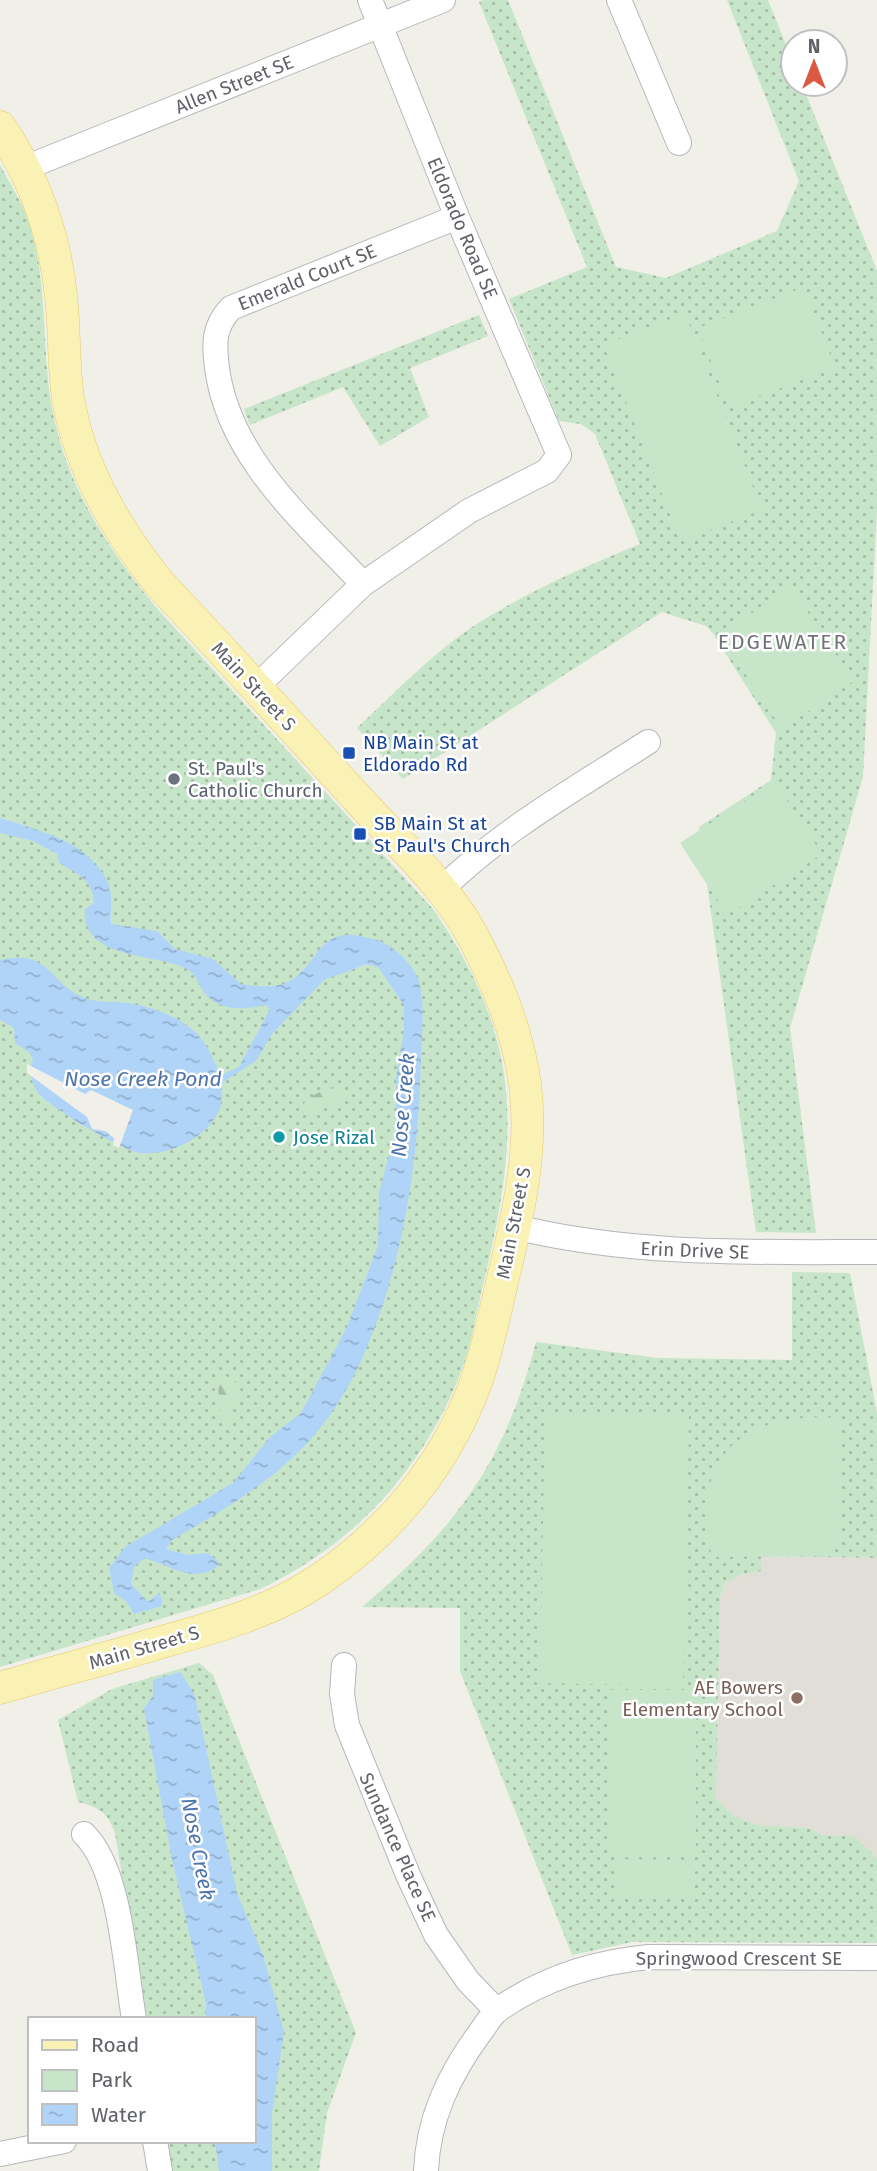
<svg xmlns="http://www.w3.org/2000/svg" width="877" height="2171" viewBox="0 0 877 2171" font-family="'Fira Sans',sans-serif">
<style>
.education{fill:#e0ded6}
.green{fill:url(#green-dots)}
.forest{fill:url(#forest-firs)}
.pitch{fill:#c7e5c9}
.water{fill:url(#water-ripples)}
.pier{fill:#f0efe8}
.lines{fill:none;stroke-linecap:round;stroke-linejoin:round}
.minor-casing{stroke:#b5b7bb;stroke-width:26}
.major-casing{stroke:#e6cc6b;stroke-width:33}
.minor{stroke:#fff;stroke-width:24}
.major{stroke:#f9f2b4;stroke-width:32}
.transit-dot{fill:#1a4fb4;stroke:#fff;stroke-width:2.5}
.worship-dot{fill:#6b7280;stroke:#fff;stroke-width:2.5}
.culture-dot{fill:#0f9aa8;stroke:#fff;stroke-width:2.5}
.education-dot{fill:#8d6e63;stroke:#fff;stroke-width:2.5}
.labels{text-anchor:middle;stroke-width:5;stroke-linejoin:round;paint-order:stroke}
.street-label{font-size:19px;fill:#5f6267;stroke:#fff}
.transit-label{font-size:19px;fill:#164399;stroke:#fff;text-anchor:start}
.worship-label{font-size:19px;fill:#5b616d;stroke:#fff;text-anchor:start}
.culture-label{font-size:19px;fill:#0d838f;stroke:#fff;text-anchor:start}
.education-label{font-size:19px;fill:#785e54;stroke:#fff;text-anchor:end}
.neighbourhood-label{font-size:21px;letter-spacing:2px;fill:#707479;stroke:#fff}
.water-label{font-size:21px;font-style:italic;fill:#4c74aa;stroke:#fff}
</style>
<defs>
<pattern id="green-dots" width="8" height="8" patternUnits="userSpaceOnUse" patternTransform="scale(1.75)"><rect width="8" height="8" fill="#c7e5c9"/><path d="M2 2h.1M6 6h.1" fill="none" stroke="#a5bda7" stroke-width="1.8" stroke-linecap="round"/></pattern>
<pattern id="forest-firs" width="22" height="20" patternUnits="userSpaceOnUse" patternTransform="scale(1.75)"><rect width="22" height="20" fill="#c7e5c9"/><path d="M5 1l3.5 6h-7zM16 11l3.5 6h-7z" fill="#a5bda7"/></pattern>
<pattern id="water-ripples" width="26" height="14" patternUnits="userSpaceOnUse" patternTransform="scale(1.75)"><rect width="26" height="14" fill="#b0d4f8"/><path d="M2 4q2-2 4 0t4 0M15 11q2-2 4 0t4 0" fill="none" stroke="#92afcd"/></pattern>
</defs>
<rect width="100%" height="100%" fill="#f0efe8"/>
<path class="education" d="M762 1556 877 1558V1858L854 1836 822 1835 809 1828 757 1825 734 1816 716 1799 720 1598 724 1584 740 1575 761 1571Z"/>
<path class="green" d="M483 0H508L616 267 666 278 777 231 799 181 727 0H768L793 62V84H802L877 271V509L863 777 790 1028 816 1233 756 1232 699 827 771 780 776 733 712 632 706 626 662 612 403 779 357 728C396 692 434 651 480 622 531 590 584 567 640 544L595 434 581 424 559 421 509 299 587 267 479 2Z
M0 165C8 180 18 196 25 212 50 274 40 348 53 413 68 490 111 554 161 613L433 909C523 1040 520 1132 484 1281 477 1308 473 1338 464 1364 427 1465 357 1543 260 1589L0 1667Z
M479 315 488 336 410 368 429 417 380 446 343 387 250 425 244 409Z
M792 1272 850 1273 877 1413V1558L762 1556 761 1571 740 1575 724 1584 720 1598 716 1799 734 1816 757 1825 809 1828 822 1835 854 1836 877 1858V1943L632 1942 572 1955 460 1671V1608L362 1607C457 1527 504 1464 536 1342L658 1358 792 1360Z
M199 1663 213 1675 356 2033 327 2113 319 2171H172L167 2141H254V2019H146L115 1833C107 1812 99 1807 78 1802L58 1720 112 1689Z"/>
<path class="forest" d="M339 1088 344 1093C335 1108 318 1110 302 1113L305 1100 325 1089Z
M226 1376 241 1386 237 1404 227 1421 220 1420 218 1381Z"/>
<path class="pitch" d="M804 287 835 367 729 408 698 328Z
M685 313 762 510 680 541 604 345Z
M791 587 854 681 782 729 719 635Z
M775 781 822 854 727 915 680 843Z
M545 1413 689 1416 683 1686 540 1683Z
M807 1417 840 1418 838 1547 825 1556 712 1557C700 1502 705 1448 765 1426 778 1421 794 1420 807 1417Z
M609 1690H696V1855H609Z
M617 1859 693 1860V1898H617Z"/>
<path class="water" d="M0 818C41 831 91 842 109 885 113 895 110 913 111 924L157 931 175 949 213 959 241 984C253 986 271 988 283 984 317 973 315 924 364 937 370 939 379 939 384 943 398 950 415 967 419 982 425 1005 422 1031 421 1056 419 1152 406 1252 369 1342 357 1374 338 1407 316 1433 276 1480 224 1510 172 1540L166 1549 189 1555 208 1553 219 1562 218 1566C193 1585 170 1565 144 1558L134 1567 131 1584 148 1602 160 1592 162 1606 134 1614 126 1601 114 1593 109 1568 125 1547 233 1483 270 1437 301 1413 346 1329 378 1246 379 1193 396 1129V1078L404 1030V1005L378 967 367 964 324 980 272 1034 256 1061 223 1082C220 1093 223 1104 218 1113 204 1139 169 1156 140 1153 121 1150 51 1108 38 1093 33 1086 31 1076 29 1068L33 1061 30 1053 15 1043 14 1028 0 1020V960C52 949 48 983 84 998 97 1003 114 1001 128 1003 153 1007 182 1017 200 1037 209 1047 215 1064 221 1075L239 1067 270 1009 266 1005C245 1010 223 1012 206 995 199 987 197 975 187 969 157 953 81 961 85 909L94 903C93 880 77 873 59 863L57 854 33 841 0 833Z
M180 1672 195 1696 237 1893 263 1955 284 2032 272 2113V2171H219L215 2141H254V2019H206V2004L172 1859 144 1708 153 1696V1680Z"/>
<path class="pier" d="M27 1064 85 1094 91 1090 133 1110 119 1148 113 1145 114 1138 105 1131 92 1129 87 1117 27 1073Z"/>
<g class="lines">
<g class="minor-casing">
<path id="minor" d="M619 0 679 143
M25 168 443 0
M363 584C304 521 229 458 217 368 214 344 213 327 231 308L457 217
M255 688 363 584 469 511 547 471 559 455 457 217 370 0
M440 891C501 830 577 788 648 742
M515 1227C634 1256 755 1252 877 1252
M344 1665 342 1694 347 1725 408 1875 436 1935 468 1981 497 2011
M84 1834C121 1870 125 1967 134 2019
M155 2141 160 2171
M0 2154 64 2141
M426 2171C428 2119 449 2075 479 2034 485 2026 491 2015 499 2009 544 1978 595 1962 649 1957L877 1958"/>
</g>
<g class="major-casing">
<path id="major" d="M0 127C34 178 55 236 61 296 65 330 63 364 68 398 80 468 115 528 159 583 226 654 291 726 357 798 395 840 443 882 471 933 497 981 517 1029 525 1084 533 1145 520 1206 506 1266 496 1305 489 1347 475 1385 445 1465 390 1532 319 1580 270 1613 212 1628 155 1644 104 1659 52 1673 0 1688"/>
</g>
<use href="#minor" class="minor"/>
<use href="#major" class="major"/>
</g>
<g class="transit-dot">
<rect x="342" y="746" width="14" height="14" rx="3.5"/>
<rect x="353" y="827" width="14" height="14" rx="3.5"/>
</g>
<circle class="worship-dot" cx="174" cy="779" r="7"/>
<circle class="culture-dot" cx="279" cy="1137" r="7"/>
<circle class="education-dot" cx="797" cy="1698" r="7"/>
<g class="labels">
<g class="street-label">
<text transform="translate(234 84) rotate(-22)" y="7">Allen Street SE</text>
<text transform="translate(463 228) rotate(67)" y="7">Eldorado Road SE</text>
<text transform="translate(307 277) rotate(-22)" y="7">Emerald Court SE</text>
<text transform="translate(254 686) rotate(47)" y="7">Main Street S</text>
<text transform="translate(513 1223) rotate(-79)" y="7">Main Street S</text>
<text transform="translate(695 1250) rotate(2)" y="7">Erin Drive SE</text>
<text transform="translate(144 1647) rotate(-16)" y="7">Main Street S</text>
<text transform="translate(398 1847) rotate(66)" y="7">Sundance Place SE</text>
<text x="739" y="1965">Springwood Crescent SE</text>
</g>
<g class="transit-label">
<text x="363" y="749">NB Main St at<tspan x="363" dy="22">Eldorado Rd</tspan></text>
<text x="374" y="830">SB Main St at<tspan x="374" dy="22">St Paul's Church</tspan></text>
</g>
<g class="worship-label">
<text x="188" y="775">St. Paul's<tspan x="188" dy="22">Catholic Church</tspan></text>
</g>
<g class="culture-label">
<text x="293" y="1144">Jose Rizal</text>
</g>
<g class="education-label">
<text x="783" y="1694">AE Bowers<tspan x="783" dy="22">Elementary School</tspan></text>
</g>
<g class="neighbourhood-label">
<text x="783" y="649">EDGEWATER</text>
</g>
<g class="water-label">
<text x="143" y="1086">Nose Creek Pond</text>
<text transform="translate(403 1105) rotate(-85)" y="7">Nose Creek</text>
<text transform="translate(198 1849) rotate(79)" y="7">Nose Creek</text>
</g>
</g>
<rect x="28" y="2017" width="228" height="126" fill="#ffffff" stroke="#bfc0c2" stroke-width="2"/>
<rect x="42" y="2040" width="35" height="10" fill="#f9f2b4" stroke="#bfc0c2" stroke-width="2"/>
<text x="91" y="2052" font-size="21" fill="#5f6267">Road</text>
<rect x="42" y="2070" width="35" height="21" fill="#c7e5c9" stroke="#bfc0c2" stroke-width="2"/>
<text x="91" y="2087" font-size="21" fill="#5f6267">Park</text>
<rect x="42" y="2104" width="35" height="21" fill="url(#water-ripples)" stroke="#bfc0c2" stroke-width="2"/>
<text x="91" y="2122" font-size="21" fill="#5f6267">Water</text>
<g transform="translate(814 63)"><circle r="33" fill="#ffffff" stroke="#bfc0c2" stroke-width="2"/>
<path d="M0-5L12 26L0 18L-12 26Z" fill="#dc5842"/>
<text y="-10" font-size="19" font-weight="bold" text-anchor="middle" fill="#5f6267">N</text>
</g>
</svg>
